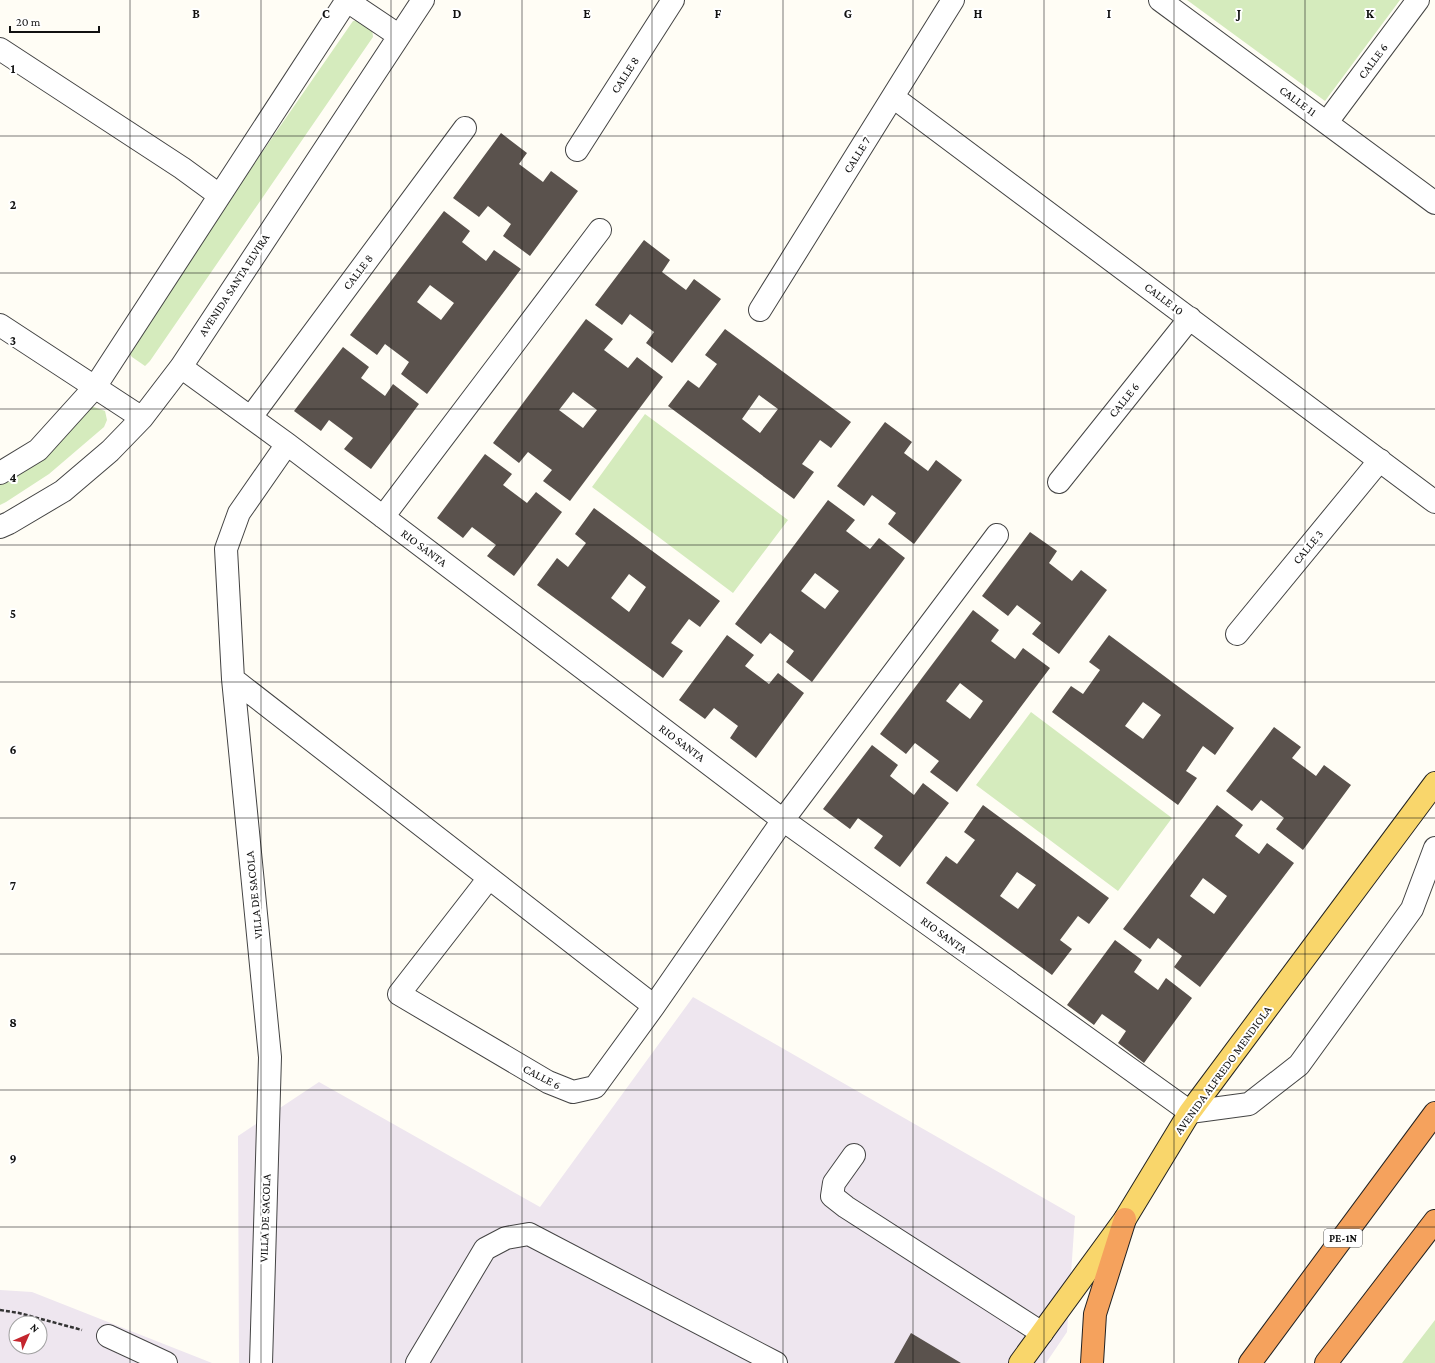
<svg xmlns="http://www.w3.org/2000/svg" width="1435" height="1363" viewBox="0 0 1435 1363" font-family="'Crimson Pro',serif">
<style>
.industrial{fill:#eee6ef;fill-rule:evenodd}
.green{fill:#d5ebbd}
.building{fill:#5a524d;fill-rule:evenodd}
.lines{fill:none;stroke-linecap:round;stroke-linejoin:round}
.minor-casing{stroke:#444;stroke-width:24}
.major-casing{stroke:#222;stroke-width:24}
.highway-casing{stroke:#222;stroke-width:24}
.path{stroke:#333;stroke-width:2.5;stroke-dasharray:4 2;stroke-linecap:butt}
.minor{stroke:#fff;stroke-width:22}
.major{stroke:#f9d66b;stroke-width:22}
.highway{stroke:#f5a25d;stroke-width:22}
.grid{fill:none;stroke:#111;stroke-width:1;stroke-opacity:0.55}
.labels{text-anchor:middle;stroke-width:4;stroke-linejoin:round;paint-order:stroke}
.shield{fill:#fff;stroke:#585858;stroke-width:1}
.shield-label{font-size:11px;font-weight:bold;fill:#111}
.street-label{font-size:12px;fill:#111;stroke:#fff}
.grid-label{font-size:13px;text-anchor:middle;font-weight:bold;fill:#111;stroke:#fff;stroke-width:4;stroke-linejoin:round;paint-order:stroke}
</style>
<rect width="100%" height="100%" fill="#fffdf5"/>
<path class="industrial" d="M693 997 1075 1216 1067 1332 1046 1363H239L238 1136 319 1082 540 1207Z
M0 1290 32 1292 212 1363H0ZM16 1323H40V1347H16Z"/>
<path class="green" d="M1187 0H1400L1325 101Z
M359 20 372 28 373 37 150 361 145 366 132 357 126 349 353 21Z
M91 406 105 411 107 420 104 427 49 474 6 502 0 505V485L6 482Z
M645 414 788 520 733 593 592 487Z
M1031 712 1172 818 1118 891 976 785Z
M1435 1320V1363H1402Z"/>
<path class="building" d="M501 133 527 153 519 164 543 182 551 171 578 191 530 256 503 236 511 224 488 206 479 217 453 198Z
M444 211 470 231 462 242 486 261 494 250 521 269 427 394 401 374 409 362 385 344 377 355 350 335ZM430 285 454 303 441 320 417 302Z
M644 240 670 260 662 272 686 290 694 279 721 299 672 363 646 343 654 332 630 314 622 325 595 305Z
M586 319 613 339 604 350 628 368 637 357 663 377 570 501 543 481 552 470 528 452 519 463 493 443ZM573 392 597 410 583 428 559 410Z
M725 329 851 422 831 448 820 440 802 464 814 472 794 499 668 406 688 380 699 388 717 364 705 355ZM759 395 778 409 760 433 742 419Z
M343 347 369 367 361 378 385 396 393 384 419 404 371 469 344 449 353 438 329 420 321 431 294 411Z
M885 422 912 442 904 453 928 471 936 460 962 480 914 544 888 524 896 513 872 495 864 506 837 486Z
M485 454 512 474 503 485 527 503 536 492 562 512 514 576 487 556 496 545 472 527 463 538 437 518Z
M828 500 855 520 846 531 870 549 879 538 905 558 812 682 786 662 794 651 770 633 761 644 735 624ZM815 573 839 591 825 609 801 591Z
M594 508 720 601 700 627 689 619 671 643 683 651 663 678 537 585 557 558 568 567 586 543 575 534ZM629 574 646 587 629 612 611 598Z
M1030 532 1057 551 1049 563 1072 581 1081 570 1107 590 1059 654 1032 634 1041 623 1017 605 1008 616 982 596Z
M973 610 999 630 991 641 1015 659 1023 648 1050 668 957 792 930 772 939 761 915 743 906 754 880 734ZM960 683 983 701 970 719 946 701Z
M727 635 754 655 745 666 769 684 778 673 804 693 756 758 730 738 738 726 714 708 705 719 679 700Z
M1109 635 1234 728 1215 755 1203 746 1186 771 1197 778 1178 805 1052 712 1071 686 1083 694 1100 670 1089 662ZM1143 702 1161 715 1143 739 1125 726Z
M1274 727 1301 747 1292 758 1316 776 1324 765 1351 785 1303 850 1276 829 1284 818 1261 800 1252 811 1226 791Z
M872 745 898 765 890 776 914 795 923 783 949 803 900 867 874 848 883 836 858 818 850 829 823 809Z
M983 805 1109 898 1089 924 1078 916 1060 940 1072 949 1052 975 926 883 946 856 957 864 975 840 964 832ZM1017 872 1036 885 1018 909 1000 896Z
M1217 805 1243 825 1235 836 1259 854 1267 843 1294 863 1200 987 1174 967 1182 956 1158 938 1150 949 1123 929ZM1203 878 1227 896 1214 914 1190 896Z
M1115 940 1142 960 1134 972 1158 990 1166 978 1192 998 1144 1063 1118 1043 1126 1031 1102 1014 1094 1025 1067 1005Z
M911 1333 961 1363H894Z"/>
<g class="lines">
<g class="minor-casing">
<path id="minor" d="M346 0 398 35
M1160 0 1435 203
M0 49 182 168 219 195
M893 97 1435 502
M1327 122 1418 0
M577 150 673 0
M760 310 953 0
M0 325 142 418
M181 367 287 444 783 820 1190 1112 1249 1104 1299 1065 1412 909 1435 848
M251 417 465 128
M0 473 38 450 95 387 347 0
M1059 482 1190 318
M383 517 600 230
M0 527 9 523 63 491 110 451 142 418 181 367 423 0
M1237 634 1380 460
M233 679 654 1006
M489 878 399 994 548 1082 573 1092 595 1087 654 1006 783 820 997 535
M854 1155 834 1183 832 1196 846 1207 1042 1333
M108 1336 166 1363
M261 1363 270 1057 233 679 226 549 239 513 287 444
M417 1363 485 1249 506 1238 529 1234 776 1363"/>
</g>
<g class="major-casing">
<path id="major" d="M1020 1363 1125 1219 1190 1112 1435 783"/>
</g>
<g class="highway-casing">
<path id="highway" d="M1092 1363 1095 1314 1125 1219
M1250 1363 1435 1113
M1326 1363 1435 1221"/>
</g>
<path class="path" d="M0 1310 19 1313 82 1330"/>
<use href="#minor" class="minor"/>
<use href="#major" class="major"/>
<use href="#highway" class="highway"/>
</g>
<path class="grid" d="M130 0V1363M261 0V1363M391 0V1363M522 0V1363M652 0V1363M783 0V1363M913 0V1363M1044 0V1363M1174 0V1363M1305 0V1363M0 136H1435M0 273H1435M0 409H1435M0 545H1435M0 682H1435M0 818H1435M0 954H1435M0 1090H1435M0 1227H1435"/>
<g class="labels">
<rect class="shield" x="1324" y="1229" width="38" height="18" rx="3"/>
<g class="shield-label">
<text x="1343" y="1242">PE-1N</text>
</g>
<g class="street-label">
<text transform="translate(1373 61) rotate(-53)" y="4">CALLE 6</text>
<text transform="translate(625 75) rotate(-57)" y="4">CALLE 8</text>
<text transform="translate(1298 101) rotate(36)" y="4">CALLE 11</text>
<text transform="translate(857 155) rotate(-58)" y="4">CALLE 7</text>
<text transform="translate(358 272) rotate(-53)" y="4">CALLE 8</text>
<text transform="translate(234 285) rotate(-57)" y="4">AVENIDA SANTA ELVIRA</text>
<text transform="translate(1164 299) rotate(37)" y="4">CALLE 10</text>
<text transform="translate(1124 400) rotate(-51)" y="4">CALLE 6</text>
<text transform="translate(1308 547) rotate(-50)" y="4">CALLE 3</text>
<text transform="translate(424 548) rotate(37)" y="4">RIO SANTA</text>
<text transform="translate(682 743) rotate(37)" y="4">RIO SANTA</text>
<text transform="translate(254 895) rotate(-96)" y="4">VILLA DE SACOLA</text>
<text transform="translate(944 935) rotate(36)" y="4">RIO SANTA</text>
<text transform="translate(1223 1070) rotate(-54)" y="4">AVENIDA ALFREDO MENDIOLA</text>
<text transform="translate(542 1077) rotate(27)" y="4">CALLE 6</text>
<text transform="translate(265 1218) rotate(-88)" y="4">VILLA DE SACOLA</text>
</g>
</g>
<g class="grid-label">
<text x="196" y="18">B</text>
<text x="326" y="18">C</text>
<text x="457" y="18">D</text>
<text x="587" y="18">E</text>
<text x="718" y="18">F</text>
<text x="848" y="18">G</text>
<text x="978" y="18">H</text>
<text x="1109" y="18">I</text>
<text x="1239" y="18">J</text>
<text x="1370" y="18">K</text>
<text x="13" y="73">1</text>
<text x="13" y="209">2</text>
<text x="13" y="345">3</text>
<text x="13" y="482">4</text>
<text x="13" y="618">5</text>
<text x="13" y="754">6</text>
<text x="13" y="890">7</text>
<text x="13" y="1027">8</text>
<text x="13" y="1163">9</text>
</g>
<g transform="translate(28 1335) rotate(45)"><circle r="19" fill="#ffffff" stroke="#a0a0a0"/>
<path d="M0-3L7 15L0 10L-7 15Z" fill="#c4262e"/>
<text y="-6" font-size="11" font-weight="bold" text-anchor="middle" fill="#111111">N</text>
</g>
<path d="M10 26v6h89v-6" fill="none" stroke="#111111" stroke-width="2"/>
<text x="16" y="26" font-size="12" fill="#111111" stroke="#ffffff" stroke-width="3" paint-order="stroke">20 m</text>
</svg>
